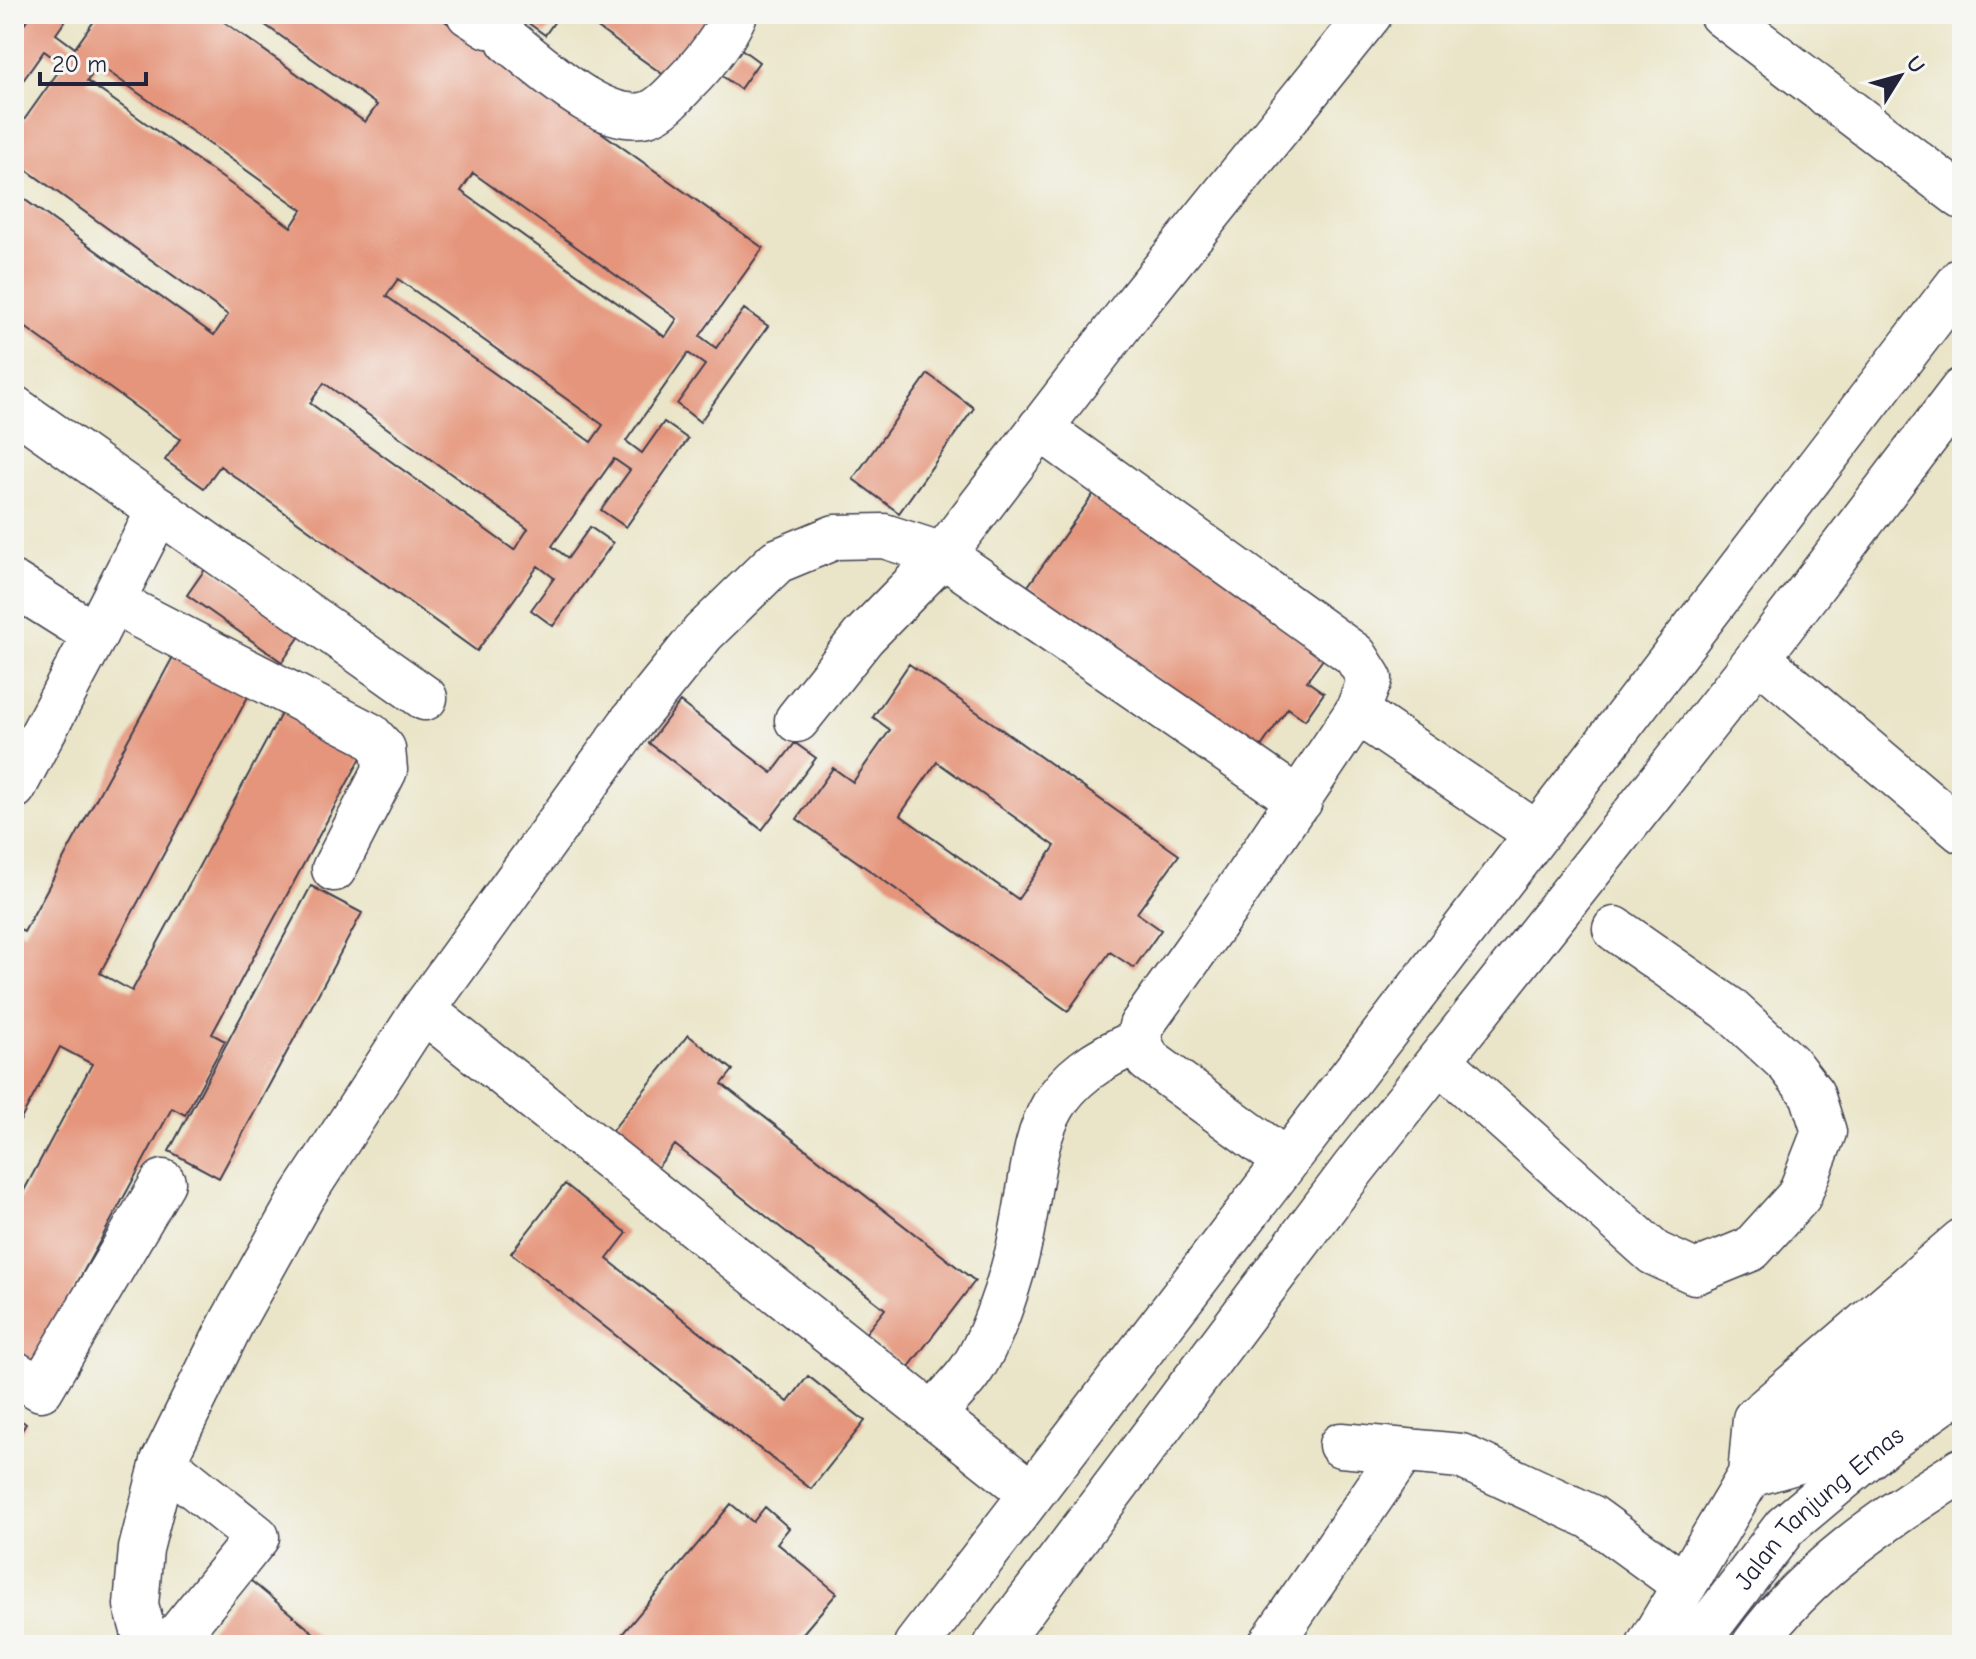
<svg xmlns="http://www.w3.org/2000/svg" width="1976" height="1659" viewBox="0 0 1976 1659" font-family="'Comic Neue',sans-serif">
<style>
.building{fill:#e5957b;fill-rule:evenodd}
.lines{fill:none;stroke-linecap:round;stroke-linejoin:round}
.minor-casing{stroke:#403f50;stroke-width:47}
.minor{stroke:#fff;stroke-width:44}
.labels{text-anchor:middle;stroke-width:7;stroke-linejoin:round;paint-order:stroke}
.street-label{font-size:26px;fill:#22223b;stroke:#f6f6f2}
</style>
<rect width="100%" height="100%" fill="#f6f6f2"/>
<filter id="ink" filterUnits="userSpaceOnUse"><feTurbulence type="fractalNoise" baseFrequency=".0125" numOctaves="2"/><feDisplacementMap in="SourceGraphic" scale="16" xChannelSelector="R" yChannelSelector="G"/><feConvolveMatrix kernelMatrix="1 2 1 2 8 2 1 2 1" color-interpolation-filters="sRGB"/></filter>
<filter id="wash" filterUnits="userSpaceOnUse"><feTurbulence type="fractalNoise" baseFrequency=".006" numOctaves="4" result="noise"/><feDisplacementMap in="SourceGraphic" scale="32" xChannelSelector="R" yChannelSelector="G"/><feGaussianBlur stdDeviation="1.8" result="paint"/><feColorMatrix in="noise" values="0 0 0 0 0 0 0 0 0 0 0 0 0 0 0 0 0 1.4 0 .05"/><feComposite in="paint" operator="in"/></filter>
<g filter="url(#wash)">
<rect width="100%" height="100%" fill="#eae5c8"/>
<g id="blocks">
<path class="building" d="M31 14H70L56 34 75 48 99 14H213L365 122 377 105 250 14H435L450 25 496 14H560L545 35 524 20 509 41 524 77 763 248 700 336 716 348 744 309 768 326 700 422 677 404 705 365 688 353 626 441 642 453 664 422 688 439 626 527 601 510 630 470 614 459 552 546 568 558 590 527 613 543 553 626 531 610 554 578 538 566 477 651 220 466 204 488 165 460 180 439 14 319V192L214 335 228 315 25 169 14 184V134L63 65 44 51 17 89 14 86V38ZM99 65 302 210 291 227 87 81ZM473 173 677 319 665 337 461 191ZM398 279 603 425 591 442 386 296ZM324 383 528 529 514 550 310 403Z
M578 14H714L668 78Z
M740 48 759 62 740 89 721 75Z
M928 374 974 408 899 513 853 479Z
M1102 482 1332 647 1307 681 1324 693 1305 720 1288 708 1258 751 1028 586Z
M208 565 302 633 282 662 187 595Z
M175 653 250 693 100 973 132 991 283 710 363 754 212 1034 225 1041 185 1115 172 1108 34 1363 14 1352V1209L92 1064 60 1047 14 1132V927L24 932Z
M909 664 1179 855 1137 913 1161 930 1134 968 1110 952 1068 1011 797 819 833 768 853 782 890 730 873 717ZM937 762 1055 846 1018 899 900 815Z
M680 702 772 773 795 743 816 758 762 830 649 743Z
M311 886 362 913 219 1178 169 1151Z
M688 1035 733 1070 722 1084 975 1281 908 1368 865 1334 885 1309 675 1145 657 1168 611 1132Z
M565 1184 627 1233 607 1259 788 1402 808 1376 865 1421 811 1489 511 1253Z
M14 1415 26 1424 14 1442Z
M731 1504 753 1522 765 1507 789 1528 777 1543 837 1593 793 1645H613Z
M250 1580 328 1645H196Z"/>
</g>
</g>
<g filter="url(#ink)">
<use href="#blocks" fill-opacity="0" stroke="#403f50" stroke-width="2"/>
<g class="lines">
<g class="minor-casing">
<g id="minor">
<path d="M469 14 488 26"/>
<path d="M1721 14 1962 197"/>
<path d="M509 41C542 66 602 126 647 114 661 110 675 94 685 83 705 63 723 41 735 14"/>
<path d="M14 408 425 698"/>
<path d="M1040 428 1355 655 1370 679 1357 712"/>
<path d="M14 584 95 635 159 510"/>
<path d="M113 602 370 735 383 749 385 770 334 869"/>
<path d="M1758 658 1962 831"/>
<path d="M797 720 863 637 943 555 1136 304 1370 14"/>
<path d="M14 787 95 635"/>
<path d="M423 1010 1031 1493"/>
<path d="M1441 1062 1654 1253 1695 1272 1751 1249 1799 1196 1824 1132 1812 1094 1788 1063 1728 1008 1615 929"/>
<path d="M1286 1161 1148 1060 1139 1041 1141 1026 1225 909 1357 712 1536 833"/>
<path d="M14 1373 41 1389 163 1182"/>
<path d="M932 1415C944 1401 958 1388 969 1373 990 1345 1008 1288 1017 1254 1042 1150 1022 1089 1139 1041"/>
<path d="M1341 1445 1461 1456 1591 1517 1683 1584"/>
<path d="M163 1462 257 1537 170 1645"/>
<path d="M1752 1473 1787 1435 1962 1292"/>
<path d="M1750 1475 1755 1419 1962 1241"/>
<path d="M147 1645 136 1605 141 1549 163 1462 232 1322 303 1195 423 1010 633 720 703 633 777 561 835 537 884 536 943 555 1300 801"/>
<path d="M916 1645 1962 279"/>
<path d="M996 1645 1353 1169 1758 658 1962 390"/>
<path d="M1270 1645 1403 1451"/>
<path d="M1649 1645 1750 1475 1819 1455 1962 1345"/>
<path id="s1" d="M1695 1645 1785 1527 1886 1442 1962 1388"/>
<path d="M1754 1645C1806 1571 1887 1517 1962 1470"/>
</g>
</g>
<use href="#minor" class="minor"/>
</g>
</g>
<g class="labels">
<g class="street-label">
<text dy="9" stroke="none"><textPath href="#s1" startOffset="186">Jalan Tanjung Emas</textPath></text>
</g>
</g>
<rect width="1976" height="1659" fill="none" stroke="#f6f6f2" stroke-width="48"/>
<g transform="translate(1900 76) rotate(53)" stroke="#f6f6f2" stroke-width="6" paint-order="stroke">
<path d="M0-6L14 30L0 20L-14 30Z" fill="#22223b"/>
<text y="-12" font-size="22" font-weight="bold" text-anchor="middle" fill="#22223b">U</text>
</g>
<path d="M40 72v12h106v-12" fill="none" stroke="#22223b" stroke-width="4"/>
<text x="52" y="72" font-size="24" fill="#22223b" stroke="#f6f6f2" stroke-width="6" paint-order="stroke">20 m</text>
</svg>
